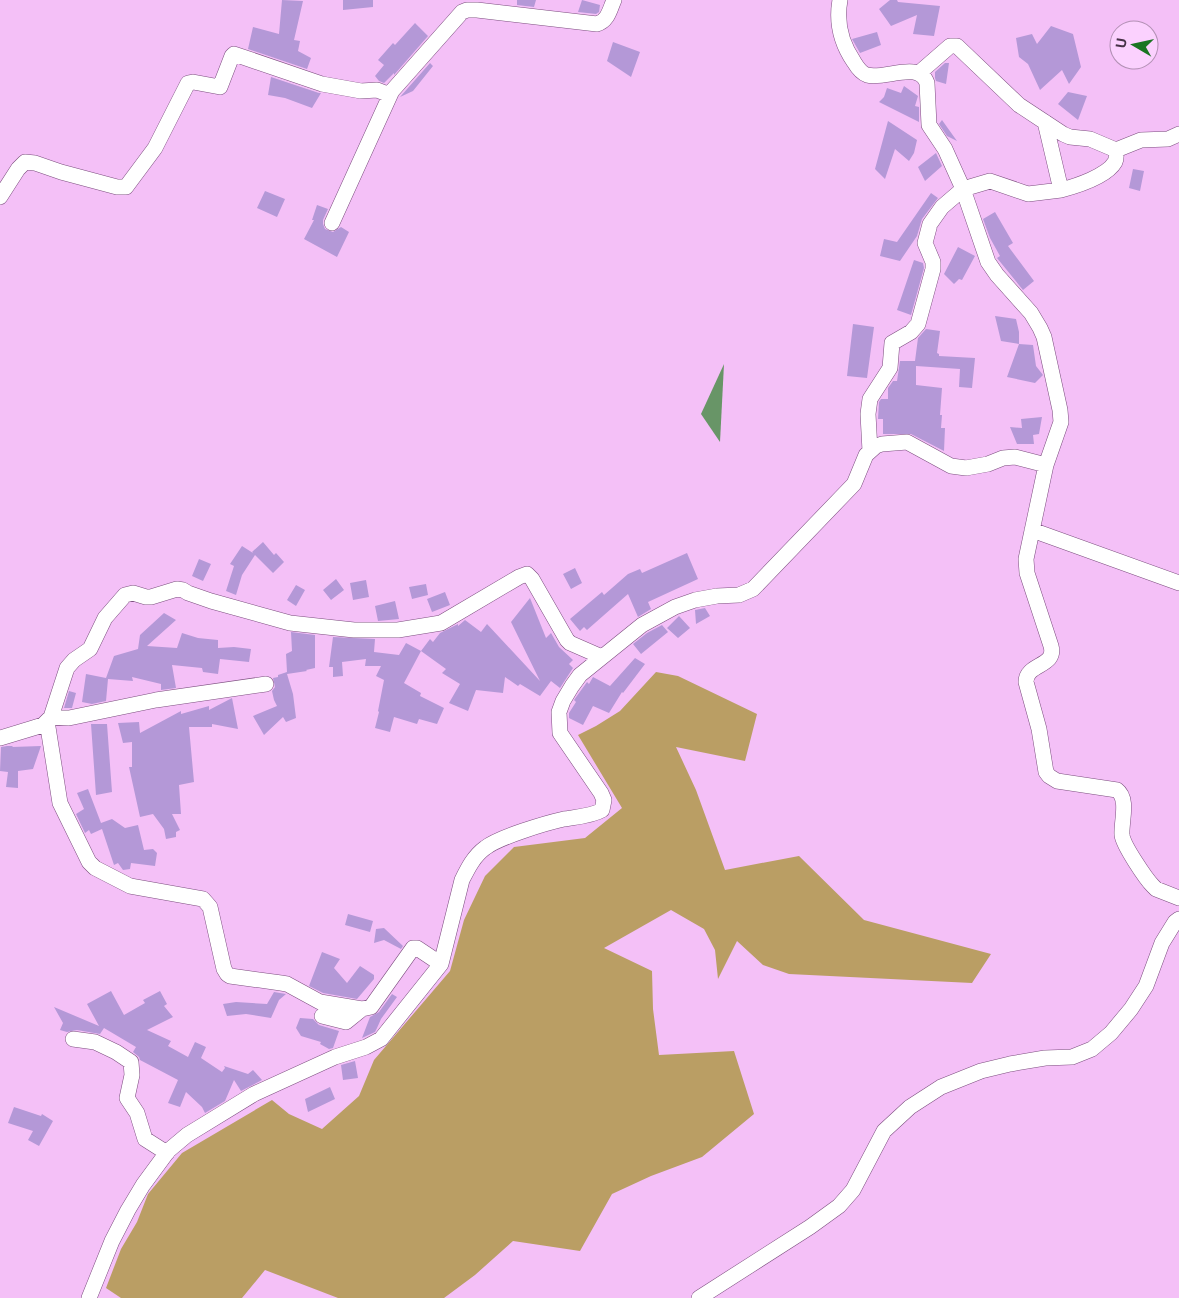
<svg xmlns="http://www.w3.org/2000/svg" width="1179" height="1298" viewBox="0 0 1179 1298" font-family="'Open Sans',sans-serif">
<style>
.forest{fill:#ba9e64}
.water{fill:#689567}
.building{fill:#b498d7}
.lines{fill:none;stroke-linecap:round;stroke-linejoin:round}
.minor-casing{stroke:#7c4e7f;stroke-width:16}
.minor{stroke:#fff;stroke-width:15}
</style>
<rect width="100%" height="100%" fill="#f4c0f7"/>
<path class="forest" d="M656 672 678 676 757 714 745 761 676 747 696 790 725 870 799 856 864 920 991 954 972 983 789 974 763 965 737 941 718 979 715 950 704 929 671 910 604 948 652 971 653 1009 659 1055 734 1051 754 1114 702 1157 651 1176 612 1194 580 1251 513 1241 475 1275 444 1298H338L265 1270 242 1298H121L106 1288 121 1249 137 1222 148 1194 182 1153 272 1100 289 1114 322 1129 359 1096 374 1060 450 971 464 920 485 876 514 847 585 838 622 808 578 735 596 726 620 711Z"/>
<path class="water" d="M724 364 720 442 701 414Z"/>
<path class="building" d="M282 0 303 1 294 40 300 41 298 51 311 58 307 69 248 49 253 27 279 34Z
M343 0H373V7L343 10Z
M517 0H536L534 7 517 5Z
M582 0 600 5 599 12 596 14 578 12Z
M890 0H897L898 2 940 6 934 36 913 34 917 15 891 26 879 9Z
M415 23 428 36 394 75V73L384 83 379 81 375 76 384 65 378 60 393 43 395 45Z
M1051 26 1073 34 1081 67 1069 84 1062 70 1040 90 1028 64 1019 57 1016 38 1032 34 1037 44Z
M877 32 881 45 860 53 852 39Z
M613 42 640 52 631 77 607 61Z
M430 63 433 66 413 91 400 97Z
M945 63H949L946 84 936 81 935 78V72Z
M271 77 319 93H321L312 108 285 98 268 95Z
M904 86 918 96 915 106 919 107V122L879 102 884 97 887 88 901 93Z
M1068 92 1087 96 1078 120 1058 104Z
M942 120 957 141 947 136 939 124Z
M888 121 917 140 914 153 909 161 895 149 885 179 875 169Z
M936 153 942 166 925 181 918 167Z
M1133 169 1144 171 1140 191 1129 188Z
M265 191 285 199 277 217 257 208Z
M931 193 938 198 922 219 917 236 900 261 880 256 884 239 897 242Z
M317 205 328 209 323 220V224L325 229 333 232 341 227 349 232 337 257 304 239 314 220H312Z
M995 212 1013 243 1008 246 1034 281 1023 290 997 258 1000 256 990 238 983 219Z
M958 247 975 256 962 280 959 279 954 284 944 274Z
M914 260 923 263 924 268 911 315 897 310Z
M995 316 1016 319 1019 332V344L1001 341Z
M853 324 874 327 867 378 847 376Z
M926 329 940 331 937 353 939 354V356L975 358 972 388 959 387 960 369 916 366V385L942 388 940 415H942L941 428H945L944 451 911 434H883V419H878L879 402 881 399H888V388L893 381H897L900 361H915L918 338Z
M1019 344 1033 345 1036 366 1043 375 1035 383 1007 377Z
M1042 417 1039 434 1033 435 1034 444H1017L1010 427 1022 428 1021 419Z
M263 542 274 555 276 553 284 562 273 573 255 555 242 575 236 595 226 591 234 566 230 564 242 546 253 553 252 552Z
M687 553 698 579 648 602 651 609 638 617 628 594 587 630 584 627 580 631 570 619 602 592 604 595 628 574 640 569 642 573Z
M199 559 211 564 203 581 192 576Z
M575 568 582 583 571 589 563 574Z
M336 579 344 590 331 600 323 590Z
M366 580 369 597 353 600 350 583Z
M426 584 428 595 412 599 409 587Z
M296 585 305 590 296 606 287 600Z
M445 592 450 605 432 612 427 599Z
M530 598 546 638 551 633 559 647 573 660 569 664 573 668 560 688 551 681 540 696 520 684 518 686 505 677 503 693 476 690 468 711 449 703 460 684 442 673 446 669 421 651 404 683 421 693 420 696 444 708 437 724 419 719 417 724 394 717 390 732 375 728 379 712 378 711 384 680 376 676 381 666H365L366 659 342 662 343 676 333 677V667H329L333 637 375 639 374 652 399 655 406 643 421 651 430 639 433 642 440 633 458 624V626L465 620 481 632 487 624 540 681 511 622Z
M395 601 399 619 378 621 375 606Z
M705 608 710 616 696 624 695 610Z
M164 613 176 620 147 646 177 648 182 633 198 638 218 640V648L234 647 251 649 249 662 220 659 218 674 203 672 202 668 172 665 176 688 161 690V684L132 677 133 681 108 679 106 701 92 704 82 702 86 674 106 678 114 656 138 649 140 635Z
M679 616 690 628 678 638 667 628Z
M662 625 668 632 641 654 633 644 647 633Z
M291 632 315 635V668L306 670 307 671 287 674 293 694 296 718 286 722 283 717 264 735 253 716 277 706 274 700 272 691 275 687 273 678 278 677V675L287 672 286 654 292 651Z
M635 658 645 664 623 693 622 692 609 713 593 706 583 725 569 718V713L576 702 574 700 587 682 589 684 593 677 610 686Z
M69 691 76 693 72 708H64Z
M232 698 238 729 212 724V727H189L194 782 179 785 181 814H172L180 830 176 832V837L166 839 164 829 153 814 140 817 129 767H132V742L123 743 118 723 139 722 140 733 181 711V714L209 706V710Z
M91 724H107L112 792 96 795Z
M7 746H13L12 747 41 746 33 769 18 771V788L6 787 8 772 0 771 1 747Z
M88 789 101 823 112 819 125 828 138 825 144 850 153 849 157 853 155 866 131 863 130 869 123 870 118 863 114 865 102 829 91 834 89 830 85 833 76 814 84 809 77 793Z
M348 914 373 921 370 932 345 925Z
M384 928 403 946 401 949 384 940 374 943 376 929Z
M322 952 340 959 334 968 347 983 360 966 374 975V979L357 999 323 993 309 986Z
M111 991 124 1015 145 1003 143 1000 160 991 167 1004 164 1006 173 1017 147 1030 171 1041 168 1046 188 1057 195 1042 206 1047 201 1058 222 1072 225 1068 224 1066 248 1074 253 1070 262 1080 241 1091 234 1080 225 1101 205 1113 202 1107 186 1092 180 1107 168 1103 178 1080 140 1060 139 1057 133 1052 136 1047 104 1028 100 1034 77 1030 67 1032 60 1030 63 1023 54 1007 99 1026 87 1004Z
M274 992 286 994 279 1000 271 1018 246 1014 227 1016 223 1004 236 1002 267 1004Z
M392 994 397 997 381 1019 377 1028 375 1032 362 1038 370 1017 379 1012Z
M300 1018 313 1019 319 1025 339 1031 333 1048 329 1049 320 1044 321 1042 301 1036 296 1028Z
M355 1061 358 1078 343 1080 341 1065Z
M330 1087 335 1099 308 1112 305 1099Z
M14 1107 41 1116 42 1114 53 1121 39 1146 28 1140 33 1131 8 1123Z"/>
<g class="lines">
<g class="minor-casing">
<path id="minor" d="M840 0C836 22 841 43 854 62 857 67 861 73 867 75 885 80 919 60 927 83L929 125 945 149 963 189 988 262 997 275 1031 313 1040 328 1044 337 1060 410 1061 422 1046 465 1026 559 1027 573 1051 646C1057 667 1026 663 1026 682L1039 729 1046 772 1049 776 1057 781 1117 790C1129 799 1121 822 1122 835 1123 845 1146 879 1153 886L1156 889 1179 898
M919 73 950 46H957L1019 105 1063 134 1070 137 1090 139 1116 150 1141 140 1168 139 1179 134
M1061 190C1076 186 1107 176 1115 162 1117 158 1116 155 1116 150
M0 197 18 169 25 162 35 163 61 172 117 187H126L155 148 188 83 193 82 220 87 232 56 234 54 322 84 361 91 377 90 390 95
M332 223 392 91 462 12 467 10H477L597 24C608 21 610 9 614 0
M870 451 868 414 870 399 890 368 892 343 911 332 918 324 933 269V262L925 243 930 224 942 207 963 189 990 181 1028 194 1061 190 1045 122
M1032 530 1179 583
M51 717 69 718 156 700 266 684
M47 721 60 803 89 862 95 868 130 886 203 899 210 907 224 969 227 974 230 976 281 983 287 984 320 1002 362 1009 371 1007 413 948H417L441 964
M0 738 43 725 51 717 67 668 74 660 90 649 105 618 125 595 133 593 146 597H151L177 589 183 590 188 593 211 601 290 623 354 630H398L441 623 519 577 527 574 532 579 567 640 570 643 602 657
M322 1016 346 1022 362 1009
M73 1039 95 1042 116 1052 131 1062 132 1075 127 1098 137 1113 145 1139 167 1153
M89 1298 112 1241 128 1210 143 1185 168 1151 187 1135 254 1094 335 1057 366 1047 381 1039 441 964 462 880C468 868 474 856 485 848 499 837 546 823 564 819 576 817 592 816 602 810L604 800 601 793 560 733 559 712 563 701 572 686 580 675 642 625 675 607 695 600 717 596 739 595 753 589 854 484 866 455 876 446 882 444 907 442 951 466 966 468 988 464 1003 458 1015 457 1046 465
M699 1298 810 1227 839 1206 853 1190 884 1131 910 1107 941 1087 981 1071 1010 1064 1045 1058 1072 1057 1092 1049 1111 1033 1131 1009 1146 986 1162 943 1175 922 1179 919"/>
</g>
<use href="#minor" class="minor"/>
</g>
<g transform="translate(1134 45) rotate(279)"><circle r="24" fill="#fbd1fe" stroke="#b391b5"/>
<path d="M0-4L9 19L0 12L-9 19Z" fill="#1a7522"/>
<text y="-8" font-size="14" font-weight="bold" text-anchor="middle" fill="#463147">U</text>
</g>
</svg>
